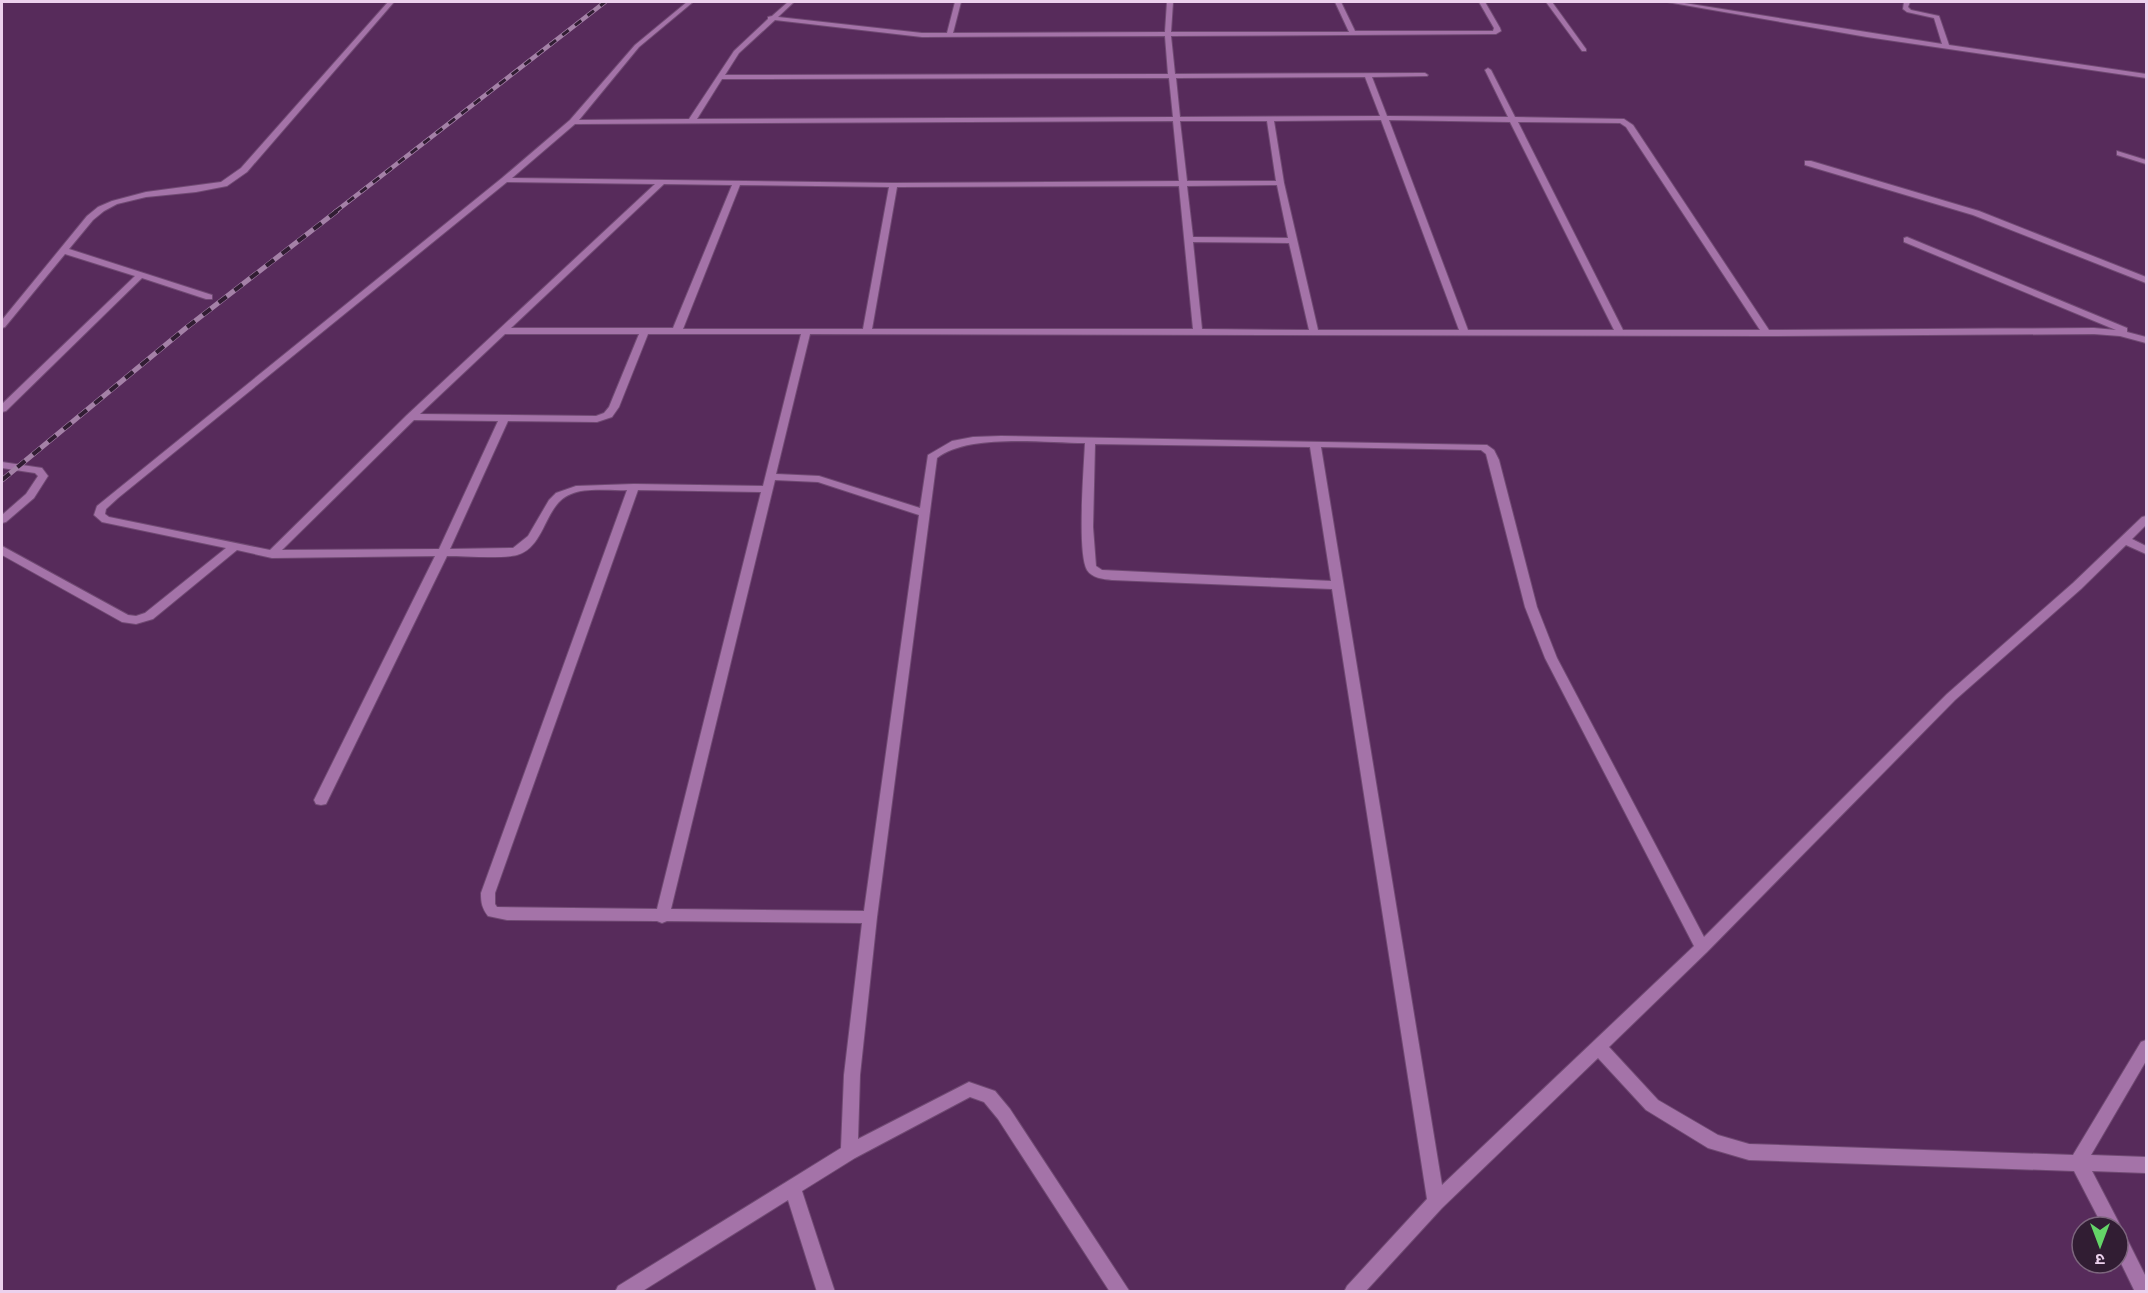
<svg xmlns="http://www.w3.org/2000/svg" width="2148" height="1293" viewBox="0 0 2148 1293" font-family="'Public Sans','Noto Sans Devanagari',sans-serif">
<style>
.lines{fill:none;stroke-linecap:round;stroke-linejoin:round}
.minor-casing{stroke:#704a73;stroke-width:2}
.minor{fill:#a473a8;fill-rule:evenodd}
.rail-far1-casing{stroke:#a481a7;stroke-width:4.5}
.rail-casing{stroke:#a481a7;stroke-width:5}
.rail-far1{stroke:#311d33;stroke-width:3;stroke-dasharray:8;stroke-linecap:butt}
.rail{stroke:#311d33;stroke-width:4;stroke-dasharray:10;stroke-linecap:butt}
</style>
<rect width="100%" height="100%" fill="#572b5b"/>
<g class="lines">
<g class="minor-casing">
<path id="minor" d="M388 2H394L247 172 227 186 196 192 146 197 117 204 104 211 93 220 69 249 212 295V299H206L142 278 6 411 2 412V404L135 276 65 254 5 327 2 328V320L87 216 98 207 112 201 146 192 221 182 241 168Z
M687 2H693L639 47 579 120 689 119 734 51 768 19V17L772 16 788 2H794L778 17 922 33H947L955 2H961L953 33 1165 32 1167 2H1173L1171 32H1349L1335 2H1341L1355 31H1493L1494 28 1479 2H1485L1500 28 1501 31 1496 34 1171 36 1175 74 1425 73 1428 75 1427 76 1372 77 1387 116 1508 117 1485 70 1488 68 1491 70 1515 117 1624 119 1633 125 1769 330 2094 328 2116 330 1904 242V238L1907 237 2127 328V332L2146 337V343L2120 336 2094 334 1766 336 810 334 776 474 819 476 920 508 928 455 952 441 973 437 1001 436 1487 445 1494 450 1499 460 1537 607 1557 658 1704 937 1947 694 2073 583 2142 517 2146 516V525L2132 539 2146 546V554L2126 545 2081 589 1955 700 1707 952 1609 1047 1658 1100 1718 1135 1749 1144 2073 1155 2141 1042 2146 1040V1061L2091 1155 2146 1157V1173L2092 1171 2118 1221 2121 1227 2119 1231 2124 1233 2146 1277V1292H2135L2118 1257V1227H2103L2074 1171 1749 1160 1708 1148 1646 1110 1598 1058 1442 1208 1365 1292H1344L1347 1286 1427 1199 1332 589 1112 580C1103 579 1092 578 1087 570 1077 553 1084 467 1085 443 1045 443 969 433 937 458L877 917 860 1075 858 1139 969 1082 995 1091 1010 1109 1130 1292H1110L998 1119 984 1102 970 1097 855 1158 802 1191 835 1292H817L788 1200 641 1292H615L618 1286 841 1148 844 1075 862 923 667 921 662 923 657 921 507 920 488 916C482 908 481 903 481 893L627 490C610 491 588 487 571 494 544 504 546 547 517 555 502 559 464 556 447 556L328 800 326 804 321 805 316 804 314 800 435 556 272 558 237 550 153 619 136 624 122 622 2 555V546L128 615 136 616 145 613 226 548 102 522 94 515 97 506 502 178 570 120 635 45ZM775 20 922 37 1165 36 1168 74 725 75 739 53ZM1365 77 1380 116 1180 117 1176 78ZM1169 78 1173 117 697 119 722 79ZM1381 120 1459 330H1318L1284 183 1274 121ZM1389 120 1510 122 1614 330H1468ZM1173 121 1179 181 893 183 512 178 575 124ZM1180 121H1267L1276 181H1187ZM1518 122 1620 123 1626 127 1760 330H1623ZM507 182 655 184 407 415 270 550 109 517 105 514 106 509 118 498ZM664 184 732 185 673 328H511ZM740 185 889 187 863 329H683ZM1277 185 1288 238 1193 237 1187 186ZM1179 186 1193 329H872L897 187ZM1193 242 1289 243 1309 330 1202 329ZM505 334H639L609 407 604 413 596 416 420 414ZM648 334H801L763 486 634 484 576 486 556 493 549 500 528 536 513 548 450 549 508 421 597 422 612 417 619 407ZM414 420 498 421 439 549 282 550ZM1095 444 1310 447 1331 581 1102 570 1096 566 1093 527ZM1321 447 1481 450 1486 454 1525 607 1545 658 1694 946 1442 1185ZM775 480 818 482 919 515 864 911 671 909ZM638 490 761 492 657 909 497 907 495 904V893Z
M1546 2H1552L1586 49V51H1582Z
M1667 2H1678L1942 44 1934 18 1907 12 1903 9 1904 2H1910L1908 7 1911 10 1939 16 1949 45 2146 74V78L1867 37Z
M2117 151 2146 160V164L2117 155Z
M1805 161H1811L1979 211 2146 277V283L1973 215 1805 165Z
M2 462 42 468 48 476 34 498 6 522 2 523V515L26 494 38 476 35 473 2 468Z"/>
</g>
<use href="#minor" class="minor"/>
<g class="rail-far1-casing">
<path id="rail-far1" d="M335 212 605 2"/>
</g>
<g class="rail-casing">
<path id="rail" d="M2 480 186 328 337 211"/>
</g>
<use href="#rail-far1" class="rail-far1"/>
<use href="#rail" class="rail"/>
</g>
<rect width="2148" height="1293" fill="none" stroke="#ecd1ed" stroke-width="6"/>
<g transform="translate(2100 1245) rotate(180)"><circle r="28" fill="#311d33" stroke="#7c657d" stroke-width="1.5"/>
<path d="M0-4.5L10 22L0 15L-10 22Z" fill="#64d468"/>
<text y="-9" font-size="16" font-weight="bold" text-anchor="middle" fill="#ecd1ed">उ</text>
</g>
</svg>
